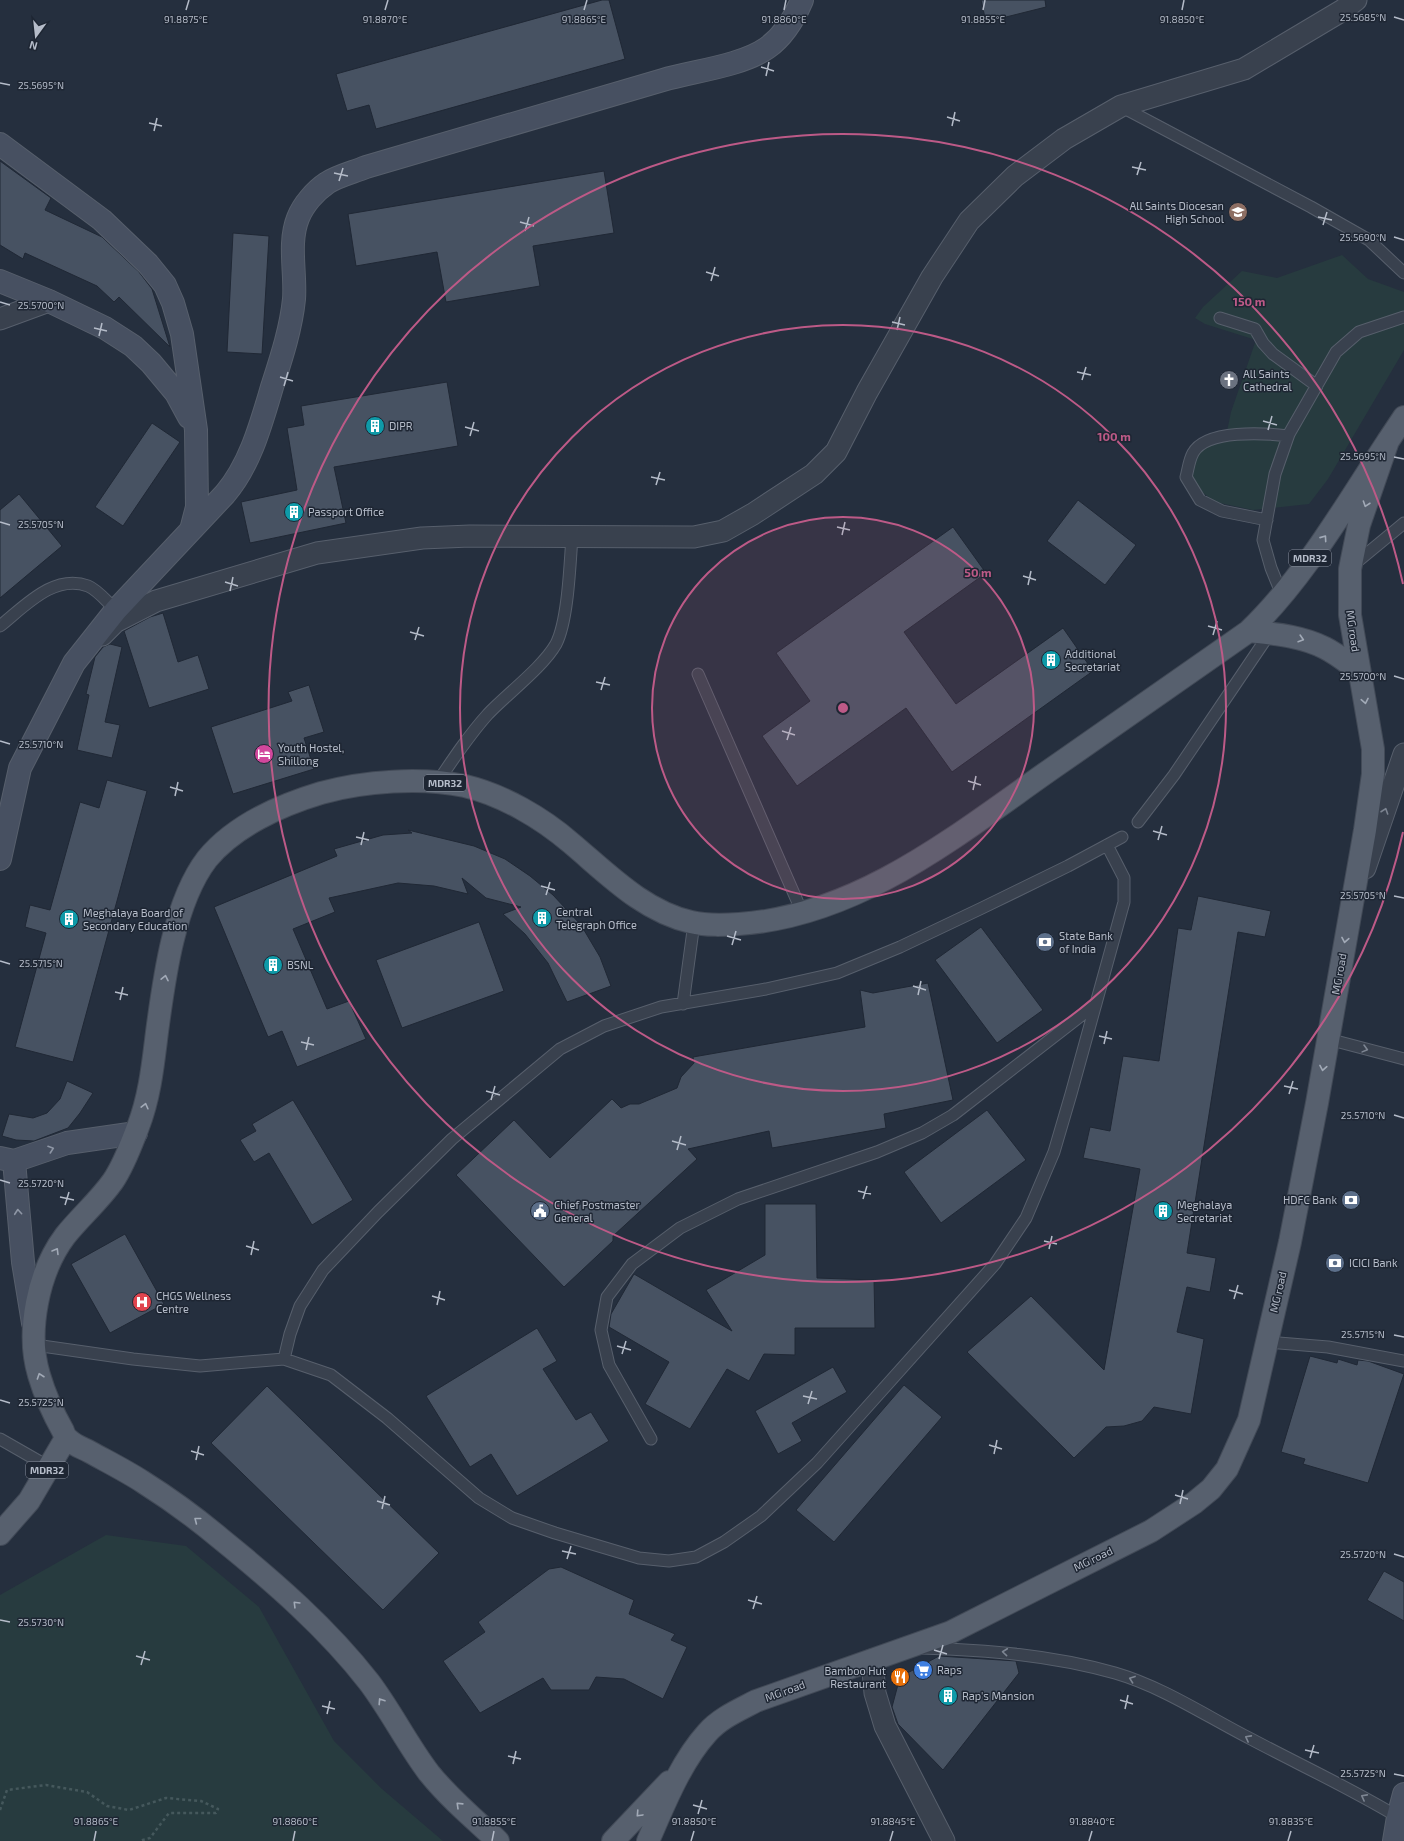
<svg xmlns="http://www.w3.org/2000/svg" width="1404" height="1841" viewBox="0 0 1404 1841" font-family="'Exo 2',sans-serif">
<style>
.green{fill:#273b3f}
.building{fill:#475262;stroke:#202835}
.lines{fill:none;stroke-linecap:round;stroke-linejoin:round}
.lane-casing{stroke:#575f6c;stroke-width:13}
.street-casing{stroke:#575f6c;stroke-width:23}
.secondary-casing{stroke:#575f6c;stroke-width:24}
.primary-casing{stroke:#424a57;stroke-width:24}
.path{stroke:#45585c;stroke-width:2.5;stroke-dasharray:3 3;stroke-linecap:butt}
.lane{stroke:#39414e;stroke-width:11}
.street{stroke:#39414e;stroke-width:21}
.secondary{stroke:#475061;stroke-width:22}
.primary{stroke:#57606e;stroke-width:22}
.oneway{stroke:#a2aab7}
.oneway2{stroke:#7d8592}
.oneway3{stroke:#8e96a5}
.ticks{fill:none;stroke:#b5bcc9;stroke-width:1.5}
.ring{fill:none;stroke:#bd5a87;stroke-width:2}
.labels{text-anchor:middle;stroke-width:3;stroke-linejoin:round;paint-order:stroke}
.shield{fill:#1e2633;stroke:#888f9c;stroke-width:1}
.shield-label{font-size:10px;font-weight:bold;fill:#b5bcc9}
.poi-label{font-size:11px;fill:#b5bcc9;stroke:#1e2633;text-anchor:start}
.street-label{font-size:11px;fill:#b5bcc9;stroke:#1e2633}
.ticks-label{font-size:10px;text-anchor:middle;fill:#b5bcc9;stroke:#1e2633;stroke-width:3;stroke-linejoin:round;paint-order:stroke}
.centre{fill:#bd5a87;stroke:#1e2633;stroke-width:2}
.ring-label{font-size:12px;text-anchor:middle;font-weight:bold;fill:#bd5a87;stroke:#1e2633;stroke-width:3;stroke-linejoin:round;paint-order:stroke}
</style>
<rect width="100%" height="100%" fill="#252f3e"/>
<path class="green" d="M1342 255 1368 279 1404 292V350L1328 479 1309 504 1253 510 1215 502 1198 489 1191 475 1197 449 1225 441 1231 412 1256 340 1205 324 1195 318 1203 307 1242 271 1277 278Z
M106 1535 186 1546 259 1607 334 1741 382 1789 443 1841H0V1595Z"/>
<path class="building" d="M602 0H609L625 59 376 129 369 105 347 111 336 74Z
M981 0H1045L1046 7 986 22Z
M0 161 51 198 45 210 102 237 139 272 152 289 170 347 119 297 114 302 97 286 25 253 23 259 0 245Z
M604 171 614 233 533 246 540 286 446 302 437 252 356 266 348 214Z
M233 233 269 236 262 354 227 352Z
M447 382 458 446 334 467 346 523 250 543 241 502 297 490 287 428 304 425 301 406Z
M152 423 180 442 123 526 95 507Z
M19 494 62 546 0 598V510Z
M1078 500 1136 545 1105 585 1047 541Z
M953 527 986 573 904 632 956 704 1063 628 1093 671 952 772 906 708 797 786 762 736 810 701 776 653Z
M163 613 178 662 198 655 209 689 149 708 124 631 150 617Z
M110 644 122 647 105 722 120 725 112 758 77 750 89 695 86 694 95 657 103 647Z
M309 685 324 732 304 738 314 769 233 794 211 727 292 701 288 692Z
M107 780 147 791 73 1062 15 1047 46 933 25 927 30 905 50 910 80 802 99 808Z
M408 830 474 846 505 859 530 876 553 895 581 925 600 957 611 986 567 1002 548 963 525 934 503 914 521 907 486 898 462 878 468 894 434 886 398 883 329 898 335 912 293 929 327 1009 349 1001 366 1039 297 1067 282 1031 268 1037 214 907 337 856 334 849 383 835 412 833Z
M1198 896 1271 911 1265 937 1238 932 1187 1253 1216 1258 1210 1292 1187 1287 1177 1332 1204 1339 1191 1414 1154 1407 1142 1421 1124 1426 1106 1427 1074 1458 967 1352 1031 1296 1104 1370 1140 1169 1083 1158 1090 1127 1110 1131 1123 1056 1159 1061 1178 928 1191 930Z
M479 922 504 991 402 1028 376 960Z
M981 927 1043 1010 997 1043 935 960Z
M928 983 953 1100 884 1114 886 1128 772 1148 769 1131 688 1149 697 1159 613 1236V1241L564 1287 456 1175 514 1120 550 1158 612 1099 621 1108 630 1104H639L677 1088 681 1077 694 1063 693 1057 865 1027 860 990 873 993Z
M67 1081 93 1093 80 1113 68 1128 34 1141 16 1140 2 1136 9 1114 33 1118 47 1113 60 1099Z
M293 1100 353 1200 312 1225 269 1153 254 1162 240 1140 256 1131 252 1124Z
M987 1110 1026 1160 941 1223 904 1172Z
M765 1204H816L817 1278 874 1280 875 1328H795V1355L764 1354 749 1381 727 1369 690 1429 645 1404 669 1362 609 1327 611 1314 634 1274 732 1331 706 1290 765 1255Z
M125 1234 164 1304 110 1333 71 1264Z
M537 1328 557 1361 543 1369 576 1420 591 1412 609 1441 517 1496 491 1454 470 1467 426 1396Z
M1310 1356 1337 1363 1338 1359 1357 1365 1358 1360 1368 1361 1404 1374 1368 1483 1303 1464 1305 1459 1281 1452Z
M833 1367 847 1392 792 1423 802 1441 778 1454 755 1411Z
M904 1385 942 1417 834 1542 796 1510Z
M267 1386 439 1553 383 1610 211 1443Z
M561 1567 634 1600 629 1614 675 1634 671 1640 687 1647 663 1699 624 1679 596 1677 589 1690H551L543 1678 480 1713 443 1661 485 1632 478 1622 549 1569Z
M1384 1571 1404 1582V1621L1367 1600Z
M939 1656 1016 1661 1019 1673 943 1770 898 1724 892 1707 900 1677Z"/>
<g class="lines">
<g class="lane-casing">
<path id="lane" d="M1122 107 1311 207 1369 240 1404 273
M1220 318 1255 329 1263 343 1273 354 1317 386
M1267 520 1222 511 1200 500 1186 477C1188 470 1189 460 1193 453 1206 429 1265 433 1288 436
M1352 566 1404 523
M1282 595 1271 568 1263 540 1275 474 1289 434 1336 352 1359 332 1404 317
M0 626C24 607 54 573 88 586 98 590 108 603 116 610
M698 674 802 912
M437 783C453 759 469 735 488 714 507 694 543 667 556 644 568 621 570 564 572 536
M1138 822 1174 775 1270 633
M683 1004 694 923
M1328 1039 1404 1059
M1267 1342 1328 1347 1404 1361
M35 1345 133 1359 200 1366 284 1359 331 1375 387 1418 479 1498 512 1518 555 1533 639 1558 669 1561 696 1557 724 1542 761 1516 817 1463 995 1264 1026 1218 1054 1152 1071 1094 1124 902V878L1107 845
M284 1359 290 1334 300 1306 323 1270 378 1212 452 1139 560 1049 604 1026 661 1007 766 989 837 973 900 947 982 908 1068 866 1122 837
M0 1439 49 1467
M651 1439 609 1365 601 1330 607 1297 632 1264 680 1228 738 1199 877 1152 922 1133 953 1115 1096 1004
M921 1648C987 1650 1051 1655 1115 1673 1163 1687 1206 1716 1251 1739 1300 1765 1350 1788 1398 1817"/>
</g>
<g class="street-casing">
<path id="street" d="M0 319 49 301
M102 635 115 622 156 601 317 553 422 538 470 536 694 537 723 531 753 514 814 474 836 452 867 392 932 277 969 221 1015 176 1064 139 1121 106 1244 69 1343 10 1356 0
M1365 868 1404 754
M872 1660 875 1693 885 1726 944 1841"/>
</g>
<g class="secondary-casing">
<path id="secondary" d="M0 144 102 220 148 264 165 285 173 303 182 334 196 430 197 507 191 530
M0 281 49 301 105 328 133 346 151 363 176 393 189 417
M0 859 20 768 74 663 116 610 225 494C250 465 261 424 272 387 281 359 291 329 294 299 296 273 288 243 298 218 303 205 315 191 327 183 337 176 354 172 366 167 465 138 564 109 663 80 694 71 741 66 767 48 784 36 794 19 802 0
M0 1158 14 1161 67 1143 136 1133
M14 1161 23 1262 33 1323
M1394 1841 1398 1817 1404 1794"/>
</g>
<g class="primary-casing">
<path id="primary" d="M1249 631C1275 634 1301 636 1325 648 1337 654 1348 663 1359 671
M0 1534 29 1501 66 1438
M498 1841C474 1819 449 1798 429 1773 407 1744 391 1711 369 1682 327 1628 274 1582 221 1539 196 1518 170 1499 143 1482 126 1471 108 1462 90 1452 83 1448 75 1446 69 1440 66 1438 64 1434 63 1431 54 1415 44 1392 39 1375 26 1332 38 1272 65 1236 80 1217 99 1201 113 1181 124 1165 131 1145 138 1127 150 1096 153 1064 157 1032 164 979 174 902 207 859 234 826 281 805 321 793 364 781 421 777 465 786 503 795 542 818 571 843 608 874 643 911 691 922 707 926 724 925 739 924 862 916 963 830 1060 763 1123 719 1186 675 1249 631 1305 577 1345 506 1388 441
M613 1841 669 1782
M648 1841C664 1805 680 1763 707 1733 720 1718 739 1710 756 1701L951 1632 1151 1531 1194 1503 1211 1489 1227 1469 1249 1420 1290 1242 1317 1103 1365 830 1373 774V749L1350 615V569L1359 525 1388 441 1404 417"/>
</g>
<path class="path" d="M0 1810 7 1790 46 1785 87 1792 107 1806 129 1810 166 1798 201 1801 218 1809 216 1813H169L150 1838 139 1841"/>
<use href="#lane" class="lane"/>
<use href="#street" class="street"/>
<use href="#secondary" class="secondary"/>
<use href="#primary" class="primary"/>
</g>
<defs><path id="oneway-chevron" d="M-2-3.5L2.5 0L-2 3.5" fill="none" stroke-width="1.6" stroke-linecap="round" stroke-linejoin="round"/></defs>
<g class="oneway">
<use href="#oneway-chevron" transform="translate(1366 504) rotate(109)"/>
<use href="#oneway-chevron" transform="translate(1324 538) rotate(-55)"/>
<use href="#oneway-chevron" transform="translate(1301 639) rotate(17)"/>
<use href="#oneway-chevron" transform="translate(1365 701) rotate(79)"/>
<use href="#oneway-chevron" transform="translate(1345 940) rotate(100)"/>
<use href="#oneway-chevron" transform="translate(165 978) rotate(-78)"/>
<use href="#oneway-chevron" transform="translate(1323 1068) rotate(100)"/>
<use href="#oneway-chevron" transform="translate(145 1106) rotate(-76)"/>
<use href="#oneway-chevron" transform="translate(56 1251) rotate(-59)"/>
<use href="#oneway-chevron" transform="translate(40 1376) rotate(-109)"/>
<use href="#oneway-chevron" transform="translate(197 1520) rotate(-142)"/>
<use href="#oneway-chevron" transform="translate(296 1604) rotate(-135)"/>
<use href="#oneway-chevron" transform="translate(381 1701) rotate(-123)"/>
<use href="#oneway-chevron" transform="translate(459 1805) rotate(-136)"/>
<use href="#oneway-chevron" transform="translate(639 1814) rotate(133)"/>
</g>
<g class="oneway2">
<use href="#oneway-chevron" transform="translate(1385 811) rotate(-71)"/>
<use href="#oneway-chevron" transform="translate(1365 1049) rotate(15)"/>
<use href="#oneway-chevron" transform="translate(1005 1652) rotate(-174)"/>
<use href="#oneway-chevron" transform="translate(1132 1679) rotate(-160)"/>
<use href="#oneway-chevron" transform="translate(1248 1738) rotate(-152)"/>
<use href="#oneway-chevron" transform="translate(1364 1797) rotate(-152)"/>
</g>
<g class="oneway3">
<use href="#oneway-chevron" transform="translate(51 1149) rotate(-19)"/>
<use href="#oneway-chevron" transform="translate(18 1212) rotate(-95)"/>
</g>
<path class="ticks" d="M186 10 189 0M385 10 388 0M584 10 587 0M784 10 786 0M983 10 985 0M1182 10 1184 0M1394 17 1404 20M761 67 774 71M766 76 769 62M0 83 10 85M947 117 960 121M149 123 162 126M952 126 955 112M154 131 157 118M1132 167 1146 170M334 173 348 176M1137 175 1141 162M339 181 343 168M1318 217 1332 220M520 222 534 226M1323 225 1327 212M525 231 529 217M1394 237 1404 240M706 272 719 276M711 281 715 267M0 302 10 305M892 322 905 325M94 328 107 331M897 330 900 317M99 336 102 323M1077 372 1091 375M280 377 293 381M1082 380 1086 367M284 386 288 372M1263 421 1277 425M465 427 479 431M1268 430 1272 416M470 436 474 422M1394 457 1404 459M651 477 665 480M656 485 660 472M0 522 10 525M837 527 850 530M842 535 845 522M1023 576 1036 580M225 582 238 586M1028 585 1031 571M230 591 233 577M1208 626 1222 630M410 632 424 636M1213 635 1217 621M415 640 419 627M1394 676 1404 679M596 682 610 685M601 690 605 677M782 731 795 735M787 740 791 727M0 741 10 744M968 781 981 785M170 787 183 791M973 790 976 776M175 796 178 782M1153 831 1167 835M356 837 369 840M1158 840 1162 826M361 845 364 832M541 886 555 890M546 895 550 882M1394 896 1404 898M727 936 741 940M732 945 736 931M0 961 10 964M913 986 926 990M115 992 128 995M918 995 921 981M120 1000 123 987M1099 1036 1112 1039M301 1042 314 1045M1104 1044 1107 1031M306 1050 309 1037M1284 1086 1298 1089M486 1091 500 1095M1289 1094 1293 1081M491 1100 495 1086M1394 1115 1404 1118M672 1141 686 1145M677 1150 681 1136M0 1180 10 1183M858 1191 871 1194M60 1197 74 1200M863 1199 867 1186M65 1205 69 1192M1044 1241 1057 1244M246 1246 259 1250M1049 1249 1052 1236M251 1255 254 1241M1229 1290 1243 1294M432 1296 445 1300M1234 1299 1238 1285M437 1305 440 1291M1394 1335 1404 1337M617 1346 631 1350M622 1354 626 1341M803 1396 817 1399M0 1400 10 1403M808 1404 812 1391M989 1445 1002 1449M191 1451 204 1455M994 1454 997 1440M196 1460 199 1446M1175 1495 1188 1499M377 1501 390 1505M1180 1504 1183 1490M382 1509 385 1496M562 1551 576 1554M1394 1554 1404 1557M567 1559 571 1546M748 1600 762 1604M753 1609 757 1596M0 1620 10 1622M934 1650 947 1654M136 1656 150 1660M939 1659 943 1645M141 1665 145 1651M1120 1700 1133 1704M322 1706 335 1709M1125 1709 1128 1695M327 1714 330 1701M1305 1750 1319 1753M508 1756 521 1759M1310 1758 1314 1745M513 1764 516 1751M1394 1774 1404 1776M693 1805 707 1809M698 1814 702 1800M94 1841 96 1831M293 1841 295 1831M492 1841 494 1831M691 1841 694 1831M890 1841 893 1831M1089 1841 1092 1831M1288 1841 1291 1831"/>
<circle cx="843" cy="708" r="191" fill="#bd5a87" fill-opacity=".12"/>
<g class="ring">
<circle cx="843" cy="708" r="191"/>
<circle cx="843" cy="708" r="383"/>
<path d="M1403 832A574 574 0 1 1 1403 584"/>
</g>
<defs>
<g id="school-disc" transform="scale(1)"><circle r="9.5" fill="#8d6e63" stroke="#1e2633"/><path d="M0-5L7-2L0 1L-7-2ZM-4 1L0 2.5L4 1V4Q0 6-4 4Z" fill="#fff"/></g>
<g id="church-disc" transform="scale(1)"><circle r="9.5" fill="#6b7280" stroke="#1e2633"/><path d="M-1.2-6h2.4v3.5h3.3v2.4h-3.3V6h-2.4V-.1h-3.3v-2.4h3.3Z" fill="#fff"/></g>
<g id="building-disc" transform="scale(1)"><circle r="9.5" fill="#0f9aa8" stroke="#1e2633"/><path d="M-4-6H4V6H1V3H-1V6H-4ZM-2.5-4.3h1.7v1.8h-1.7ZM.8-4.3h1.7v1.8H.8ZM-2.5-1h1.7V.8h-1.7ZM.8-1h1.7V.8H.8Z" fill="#fff"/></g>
<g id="hotel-disc" transform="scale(1)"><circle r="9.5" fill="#d1479c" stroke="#1e2633"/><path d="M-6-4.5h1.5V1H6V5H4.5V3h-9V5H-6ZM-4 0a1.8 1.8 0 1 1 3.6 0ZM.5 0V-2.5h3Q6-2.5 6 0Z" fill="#fff"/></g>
<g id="bank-disc" transform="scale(1)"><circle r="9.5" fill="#5c6f8a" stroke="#1e2633"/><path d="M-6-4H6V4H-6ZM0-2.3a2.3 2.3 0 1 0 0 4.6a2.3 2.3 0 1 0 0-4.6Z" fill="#fff"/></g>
<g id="civic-disc" transform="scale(1)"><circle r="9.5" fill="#5c6f8a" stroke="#1e2633"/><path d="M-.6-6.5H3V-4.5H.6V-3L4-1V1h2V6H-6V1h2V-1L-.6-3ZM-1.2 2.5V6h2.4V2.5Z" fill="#fff"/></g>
<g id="hospital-disc" transform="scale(1)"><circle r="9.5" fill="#e0444e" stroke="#1e2633"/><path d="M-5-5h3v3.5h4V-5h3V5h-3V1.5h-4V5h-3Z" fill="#fff"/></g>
<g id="supermarket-disc" transform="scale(1)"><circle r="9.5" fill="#3f7fe0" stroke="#1e2633"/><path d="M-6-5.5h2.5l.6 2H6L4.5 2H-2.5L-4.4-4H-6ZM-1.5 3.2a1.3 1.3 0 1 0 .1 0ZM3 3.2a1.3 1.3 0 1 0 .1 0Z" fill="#fff"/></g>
<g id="restaurant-disc" transform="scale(1)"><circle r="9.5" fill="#e8710a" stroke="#1e2633"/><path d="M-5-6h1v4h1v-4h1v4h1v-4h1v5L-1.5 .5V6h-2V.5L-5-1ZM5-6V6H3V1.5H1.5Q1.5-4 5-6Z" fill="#fff"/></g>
</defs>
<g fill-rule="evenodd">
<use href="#school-disc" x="1238" y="212"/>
<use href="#church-disc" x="1229" y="380"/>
<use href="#building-disc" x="375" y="426"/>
<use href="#building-disc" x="294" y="512"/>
<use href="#building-disc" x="1051" y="660"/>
<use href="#hotel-disc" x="264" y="754"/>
<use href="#building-disc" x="542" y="918"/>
<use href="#building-disc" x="69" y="919"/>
<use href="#bank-disc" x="1045" y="942"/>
<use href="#building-disc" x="273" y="965"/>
<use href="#bank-disc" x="1351" y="1200"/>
<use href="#civic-disc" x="540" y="1211"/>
<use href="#building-disc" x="1163" y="1211"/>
<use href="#bank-disc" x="1335" y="1263"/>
<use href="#hospital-disc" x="142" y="1302"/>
<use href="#supermarket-disc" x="923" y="1670"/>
<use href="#restaurant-disc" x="900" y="1677"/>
<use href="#building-disc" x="948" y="1696"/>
</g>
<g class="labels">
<g class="shield">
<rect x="1289" y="550" width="42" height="16" rx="3"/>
<rect x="424" y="775" width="42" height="16" rx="3"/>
<rect x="26" y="1462" width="42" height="16" rx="3"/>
</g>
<g class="shield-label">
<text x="1310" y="562">MDR32</text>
<text x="445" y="787">MDR32</text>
<text x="47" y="1474">MDR32</text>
</g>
<g class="poi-label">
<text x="1224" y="210" text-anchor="end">All Saints Diocesan<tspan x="1224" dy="13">High School</tspan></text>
<text x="1243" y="378">All Saints<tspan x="1243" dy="13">Cathedral</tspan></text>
<text x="389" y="430">DIPR</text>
<text x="308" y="516">Passport Office</text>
<text x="1065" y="658">Additional<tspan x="1065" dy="13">Secretariat</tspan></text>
<text x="278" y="752">Youth Hostel,<tspan x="278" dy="13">Shillong</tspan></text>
<text x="556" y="916">Central<tspan x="556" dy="13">Telegraph Office</tspan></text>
<text x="83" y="917">Meghalaya Board of<tspan x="83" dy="13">Secondary Education</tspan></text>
<text x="1059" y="940">State Bank<tspan x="1059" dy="13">of India</tspan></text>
<text x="287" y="969">BSNL</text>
<text x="1337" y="1204" text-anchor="end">HDFC Bank</text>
<text x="554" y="1209">Chief Postmaster<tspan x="554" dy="13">General</tspan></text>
<text x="1177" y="1209">Meghalaya<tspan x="1177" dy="13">Secretariat</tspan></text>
<text x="1349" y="1267">ICICI Bank</text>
<text x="156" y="1300">CHGS Wellness<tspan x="156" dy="13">Centre</tspan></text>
<text x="937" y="1674">Raps</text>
<text x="886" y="1675" text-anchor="end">Bamboo Hut<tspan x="886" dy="13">Restaurant</tspan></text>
<text x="962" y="1700">Rap's Mansion</text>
</g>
<g class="street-label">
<text transform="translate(1353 631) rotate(82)" y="4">MG road</text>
<text transform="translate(1339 974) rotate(-80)" y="4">MG road</text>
<text transform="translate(1278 1292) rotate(-77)" y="4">MG road</text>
<text transform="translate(1093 1559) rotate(-26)" y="4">MG road</text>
<text transform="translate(785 1691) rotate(-20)" y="4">MG road</text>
</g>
</g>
<g class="ticks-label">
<text x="1363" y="21">25.5685°N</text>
<text x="385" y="23">91.8870°E</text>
<text x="584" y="23">91.8865°E</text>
<text x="784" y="23">91.8860°E</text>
<text x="983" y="23">91.8855°E</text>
<text x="1182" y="23">91.8850°E</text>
<text x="186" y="23">91.8875°E</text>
<text x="41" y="89">25.5695°N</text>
<text x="1363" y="241">25.5690°N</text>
<text x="41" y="309">25.5700°N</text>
<text x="1363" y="460">25.5695°N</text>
<text x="41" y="528">25.5705°N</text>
<text x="1363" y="680">25.5700°N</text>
<text x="41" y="748">25.5710°N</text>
<text x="1363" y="899">25.5705°N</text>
<text x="41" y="967">25.5715°N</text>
<text x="1363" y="1119">25.5710°N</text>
<text x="41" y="1187">25.5720°N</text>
<text x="1363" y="1338">25.5715°N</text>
<text x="41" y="1406">25.5725°N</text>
<text x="1363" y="1558">25.5720°N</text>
<text x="41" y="1626">25.5730°N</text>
<text x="1363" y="1777">25.5725°N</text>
<text x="96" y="1825">91.8865°E</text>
<text x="295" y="1825">91.8860°E</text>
<text x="494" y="1825">91.8855°E</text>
<text x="694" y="1825">91.8850°E</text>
<text x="893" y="1825">91.8845°E</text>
<text x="1092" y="1825">91.8840°E</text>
<text x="1291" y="1825">91.8835°E</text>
</g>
<circle cx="843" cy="708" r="6" class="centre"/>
<g class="ring-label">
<text x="1249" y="306">150 m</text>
<text x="1114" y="441">100 m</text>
<text x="978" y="577">50 m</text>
</g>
<g transform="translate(36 36) rotate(195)" stroke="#1e2633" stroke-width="3" paint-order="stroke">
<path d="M0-3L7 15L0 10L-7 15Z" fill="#b5bcc9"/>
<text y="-6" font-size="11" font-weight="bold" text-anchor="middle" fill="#b5bcc9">N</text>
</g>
</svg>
